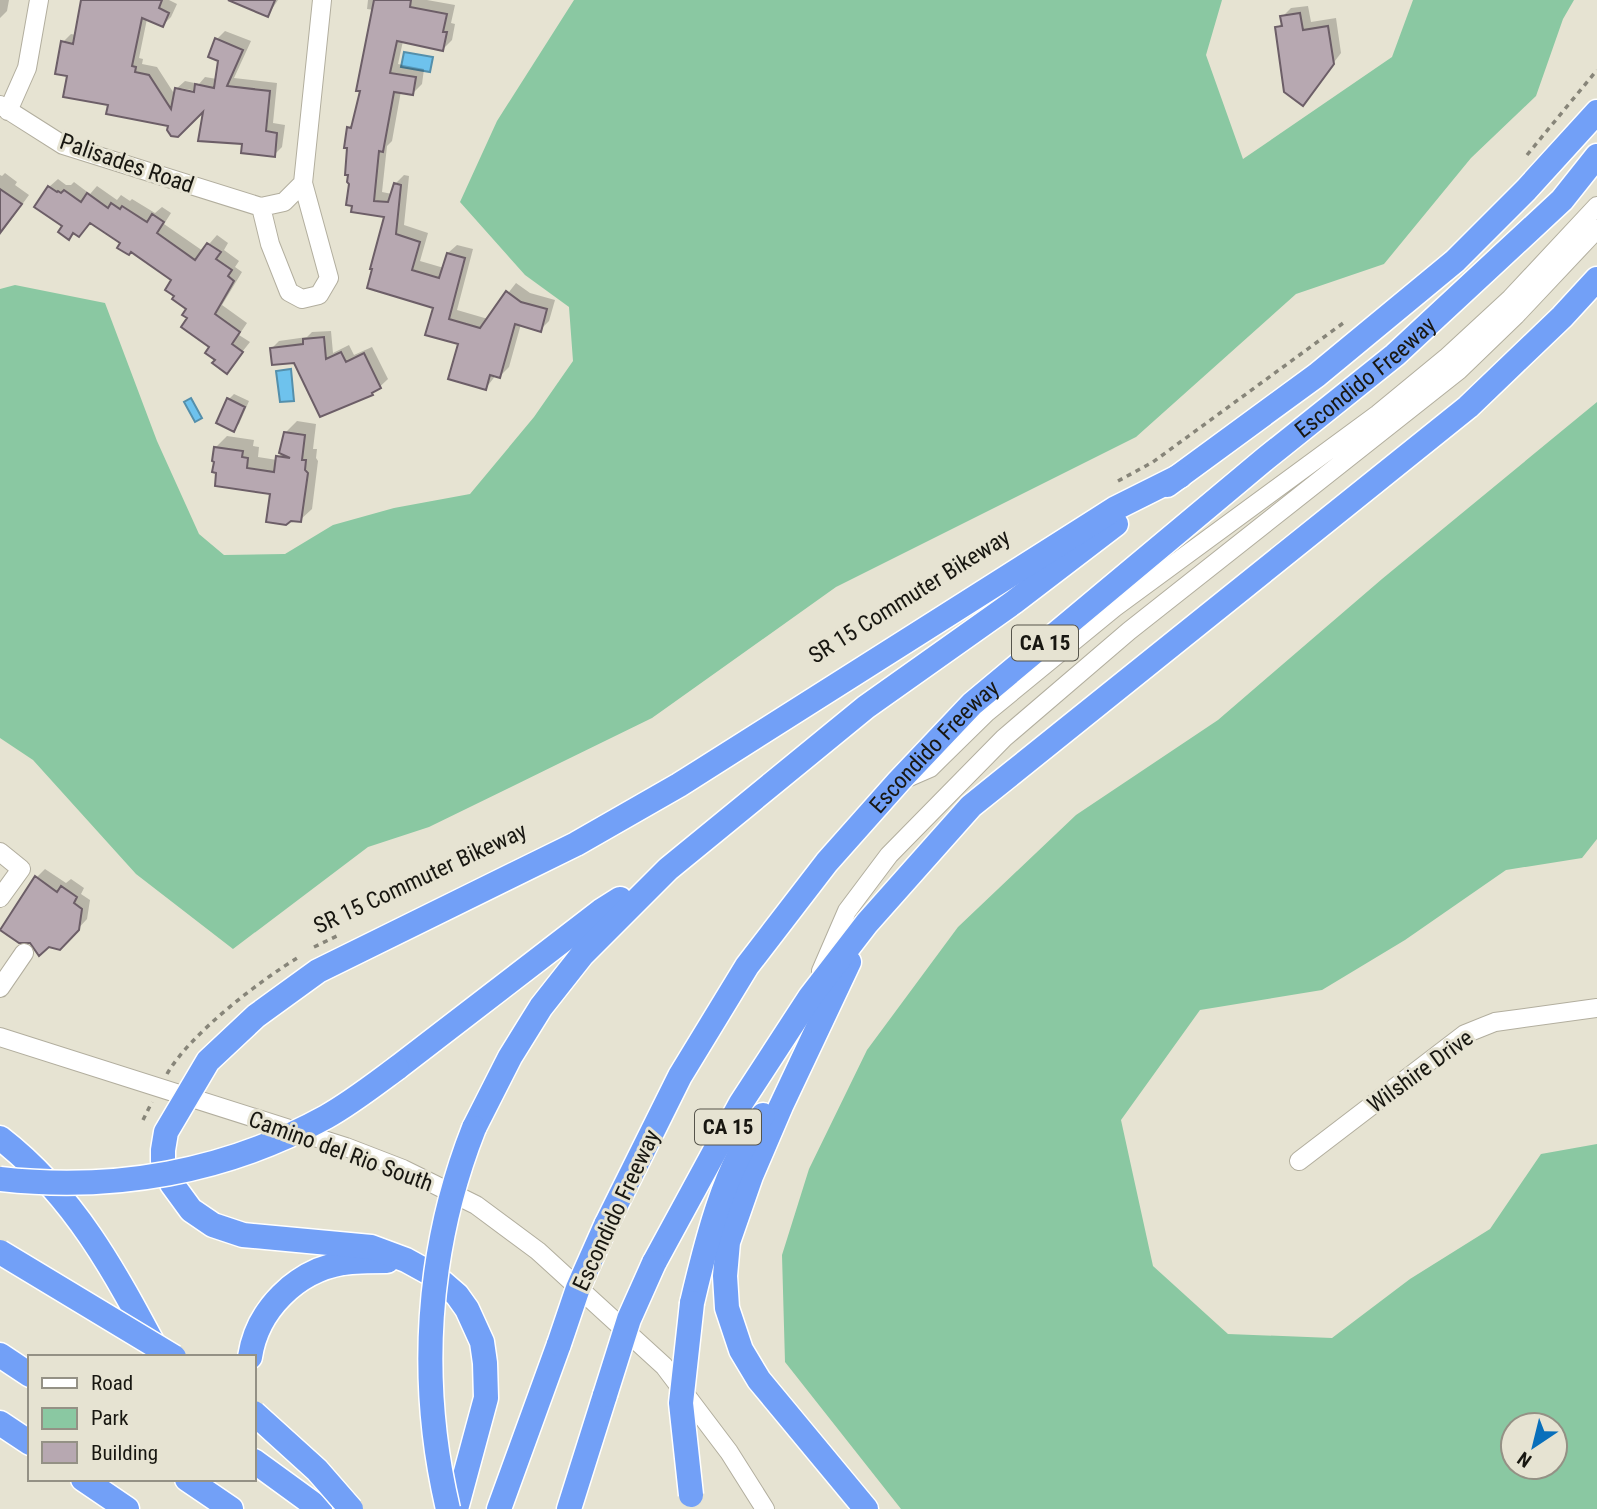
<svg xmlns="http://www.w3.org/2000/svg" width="1597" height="1509" viewBox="0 0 1597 1509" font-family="'Roboto Condensed',sans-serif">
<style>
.green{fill:#8ac8a2;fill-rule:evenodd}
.water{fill:#6ec2ed;stroke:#548fab;stroke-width:2}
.shadow{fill:#0003;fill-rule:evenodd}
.building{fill:#b7a8b1;stroke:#6c5e67;stroke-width:2}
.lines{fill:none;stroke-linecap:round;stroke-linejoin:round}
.minor-casing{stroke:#b2ae9e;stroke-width:20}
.highway-casing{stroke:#fff;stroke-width:27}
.path{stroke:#878579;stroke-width:3.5;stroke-dasharray:5 5;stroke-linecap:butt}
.minor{stroke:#fff;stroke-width:18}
.highway{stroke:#72a0f7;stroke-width:24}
.highway-bridge-casing{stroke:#fff;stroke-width:27;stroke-linecap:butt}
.highway-bridge{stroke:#72a0f7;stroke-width:24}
.labels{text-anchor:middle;stroke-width:6;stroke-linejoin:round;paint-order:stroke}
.shield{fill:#e6e3d2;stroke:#56544b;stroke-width:2}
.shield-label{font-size:21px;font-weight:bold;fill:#181711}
.street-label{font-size:23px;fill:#181711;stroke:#e6e3d2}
</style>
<rect width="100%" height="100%" fill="#e6e3d2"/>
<path class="green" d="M574 0H1222L1206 55 1243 159 1392 57 1413 0H1574L1563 19 1536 96 1471 158 1384 264 1296 294 1136 437 836 587 652 718 429 827 368 847 233 949 136 874 33 760 0 738V289L15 285 105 303 157 441 199 534 224 555 285 554 333 525 394 508 470 494 534 417 573 361 569 307 525 275 460 202 497 121Z
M1597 402V839L1582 858 1506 870 1405 940 1322 990 1200 1010 1121 1120 1153 1266 1228 1334 1332 1338 1410 1279 1490 1229 1541 1154 1597 1144V1509H901L785 1362 782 1255 809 1169 867 1050 958 927 1076 815 1218 720 1382 579ZM1513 1425H1555V1467H1513Z"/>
<path class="water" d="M404 52 433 57 430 72 401 67Z
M291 369 294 401 280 402 276 371Z
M191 398 202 418 195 422 184 402Z"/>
<path class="shadow" d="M0 0H9L7 11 0 18Z
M87 0H169L177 4 171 17 163 25 147 19 139 58 143 59 142 64 157 67 175 95 176 89 185 81 199 84 205 77 217 79 220 60 217 39 225 31 251 41 234 78 277 83 273 123 285 125 282 147 274 155 244 142 206 107 170 125 69 75 63 42 71 34 76 35ZM180 88 203 92 202 95 180 91Z
M228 0H278L268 15Z
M368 0H427L455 5 451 23 455 24 452 40 443 49 403 41 398 64 424 69 422 84 413 93 401 91 392 141 387 146 382 192 392 194 395 184 404 175 409 176 404 225 428 233 420 261 444 268 448 253 457 245 473 249 457 310 488 319 516 283 530 293 555 300 549 321 540 330 521 324 509 367 500 376 496 375 486 388 460 343 435 306 369 286 386 215 351 183 348 128 354 123 362 90 374 10 367 9Z
M1308 6 1311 22 1336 18 1341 53 1303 103 1277 28 1283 22 1282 17 1291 8Z
M5 173 17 182 15 185 29 195 0 235V175L2 176Z
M58 179 66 185H71L74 182 90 194 97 186 117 200 121 195 130 201 132 199 155 213 162 207 171 213 164 224 203 251 217 235 228 243 224 250 239 261 235 267 242 272 222 305 247 323 239 335 250 342 227 371 189 318V309L174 280 91 222 69 238 49 187Z
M331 331 333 353 349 345 354 355 372 347 388 379 372 394 295 361 272 348 279 341 307 337 312 332Z
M234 394 249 401 239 424 233 429 229 399Z
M297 421 316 424 313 449H317L316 458 318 461 312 509 300 520 272 493 215 448 227 436 254 440 253 446 259 447 258 457 277 460 282 453 285 433Z
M45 869 66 883 71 879 84 888 81 894 90 900 87 919 60 948 37 877Z"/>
<path class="building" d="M81 0H162L159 8 169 13 163 27 142 18 132 66 136 67 135 72 149 75 171 109 175 88 194 92 195 84 214 88 218 61 208 57 215 38 243 50 227 86 270 91 266 131 277 133 275 157 241 153 242 144 198 141 203 112 178 137 171 136 167 130 168 126 106 114 108 105 63 97 67 76 55 74 61 41 73 44Z
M228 0H275L268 17Z
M374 0H411L410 7 447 14 443 32H447L443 51 397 41 390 73 416 77 413 95 394 92 383 152 379 151 374 201 388 202 394 183 401 185 396 234 420 242 412 270 439 278 447 253 465 258 449 319 480 328 506 291 521 302 547 309 541 332 515 324 500 378 490 375 486 390 448 379 458 344 425 335 433 308 367 288 372 269H370L384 217 351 212 352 206 346 205 349 184 347 182 348 175H345L347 148H344L347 127 351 128 360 91H356Z
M1300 13 1303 30 1328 26 1334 64 1303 106 1284 92 1275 27 1282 26 1280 16Z
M48 186 57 192 58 191 61 193 64 190 81 202 87 193 108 208 111 203 120 209 122 206 147 222 152 214 164 222 157 233 195 260 207 243 221 252 216 259 232 270 228 276 234 281 215 314 240 332 232 344 243 352 227 374 212 363 215 360 205 353 209 347 181 327 187 318 182 315 186 309 172 299 174 296 165 290 171 280 131 252 129 255 117 248 120 243 90 223 79 237 73 233 69 240 58 232 62 226 34 207Z
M0 189 22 204 0 233Z
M324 337 326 359 341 352 346 362 364 353 381 388 372 393 373 395 320 417 294 363 272 365 270 348 303 344V339Z
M227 398 245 407 234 432 216 423Z
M284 432 305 435 302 460H306L305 470 308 473 301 522 291 521 286 525 266 522 270 494 215 486 216 473 212 472 214 462 212 461 214 447 243 451 242 457 248 458 247 468 274 472 276 456 290 458 279 453Z
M35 876 57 892 61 886 77 897 74 903 82 909 79 930 60 950 49 947 39 956 30 943H19L0 930Z"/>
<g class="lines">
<g class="minor-casing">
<path id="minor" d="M0 105 63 145 261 207 284 202 303 183
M8 111 27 68 39 0
M261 207 270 244 289 292 302 299 319 295 329 278 303 183 322 0
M907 778 930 768 986 713 1114 608 1378 414 1446 358 1511 298 1597 206
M0 852 21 869 0 898
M821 971 847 911 889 855 1004 738 1129 631 1458 371 1516 315 1597 229
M0 988 24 953
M0 1037 346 1147 403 1169 476 1205 538 1251 664 1366 729 1452 765 1509
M1299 1161 1465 1034 1495 1022 1597 1008"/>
</g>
<g class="highway-casing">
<g id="highway">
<path d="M1167 485 1317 375 1455 261 1526 190 1597 112"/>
<path d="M849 962 781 1106 751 1176 728 1242 725 1276 727 1308 741 1350 759 1380 866 1509"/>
<path d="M397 1068 601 911 620 899"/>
<path d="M474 1128 510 1057 541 1007 582 955 668 869 866 707 1014 602 1116 524"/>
<path d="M0 1138C74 1195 115 1272 158 1353"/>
<path id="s1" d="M606 1225 680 1076 747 966 827 862 899 781 972 704 1265 459 1395 355 1562 200 1597 156"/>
<path d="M654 1263 741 1103 810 997 867 923 971 806 1468 407 1562 317 1597 279"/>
<path d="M692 1303C707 1239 724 1169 763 1115"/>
<path d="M0 1355 30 1375"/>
<path d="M250 1357C257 1310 296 1271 343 1263 357 1261 373 1261 387 1261"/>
<path d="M0 1423 30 1443"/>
<path d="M254 1461 320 1509"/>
<path d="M83 1479 127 1509"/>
<path d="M187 1479 231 1509"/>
<path d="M456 1509 486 1398 485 1363 482 1342 467 1309 457 1295 435 1276 406 1260 371 1247 243 1235 213 1225 191 1210 172 1184 163 1161V1150L166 1132 208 1061 256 1016 318 971 576 844 679 785 1116 508 1180 476"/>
<path d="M499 1509 559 1344"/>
<path d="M569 1509 605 1395"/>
</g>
</g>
<path class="path" d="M1527 155 1597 70
M1118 481 1153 462 1346 321
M314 947 339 935
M167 1074C190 1034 259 981 299 957
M143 1120 152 1102"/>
<use href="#minor" class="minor"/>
<use href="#highway" class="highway"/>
<g class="highway-bridge-casing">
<path id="highway-bridge" d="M0 1179C114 1192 226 1172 326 1117 351 1103 374 1085 397 1068
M0 1252 174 1357
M559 1344 578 1288 606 1225
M605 1395 629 1319 654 1263
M254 1413 317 1470 351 1509
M691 1495 681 1403 692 1303
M448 1509C418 1382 426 1250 474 1128"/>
</g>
<use href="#highway-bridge" class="highway-bridge"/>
</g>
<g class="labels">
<g class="shield">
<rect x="1012" y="625.5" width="66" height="35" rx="5"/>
<rect x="695" y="1109.5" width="66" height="35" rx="5"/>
</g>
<g class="shield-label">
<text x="1045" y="650">CA 15</text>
<text x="728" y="1134">CA 15</text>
</g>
<g class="street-label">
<text transform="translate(127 163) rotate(19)" y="8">Palisades Road</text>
<text dy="8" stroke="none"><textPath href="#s1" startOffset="1152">Escondido Freeway</textPath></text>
<text transform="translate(909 596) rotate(-32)" y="8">SR 15 Commuter Bikeway</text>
<text dy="8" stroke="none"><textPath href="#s1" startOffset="584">Escondido Freeway</textPath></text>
<text transform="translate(420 878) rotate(-25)" y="8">SR 15 Commuter Bikeway</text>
<text transform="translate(1420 1071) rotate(-36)" y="8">Wilshire Drive</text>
<text transform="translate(341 1151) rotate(20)" y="8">Camino del Rio South</text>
<text transform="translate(616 1210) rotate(-65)" y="8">Escondido Freeway</text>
</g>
</g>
<rect x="28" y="1355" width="228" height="126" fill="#e6e3d2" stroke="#949185" stroke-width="2"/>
<rect x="42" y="1378" width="35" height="10" fill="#ffffff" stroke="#949185" stroke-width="2"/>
<text x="91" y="1390" font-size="21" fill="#181711">Road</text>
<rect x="42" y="1408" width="35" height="21" fill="#8ac8a2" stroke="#949185" stroke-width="2"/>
<text x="91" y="1425" font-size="21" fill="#181711">Park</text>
<rect x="42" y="1442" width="35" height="21" fill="#b7a8b1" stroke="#949185" stroke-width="2"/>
<text x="91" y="1460" font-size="21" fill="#181711">Building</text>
<g transform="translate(1534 1446) rotate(215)"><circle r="33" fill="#e6e3d2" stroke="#949185" stroke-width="2"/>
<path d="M0-5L12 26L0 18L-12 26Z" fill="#086fbb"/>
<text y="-10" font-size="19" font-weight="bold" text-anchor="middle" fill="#181711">N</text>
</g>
</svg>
